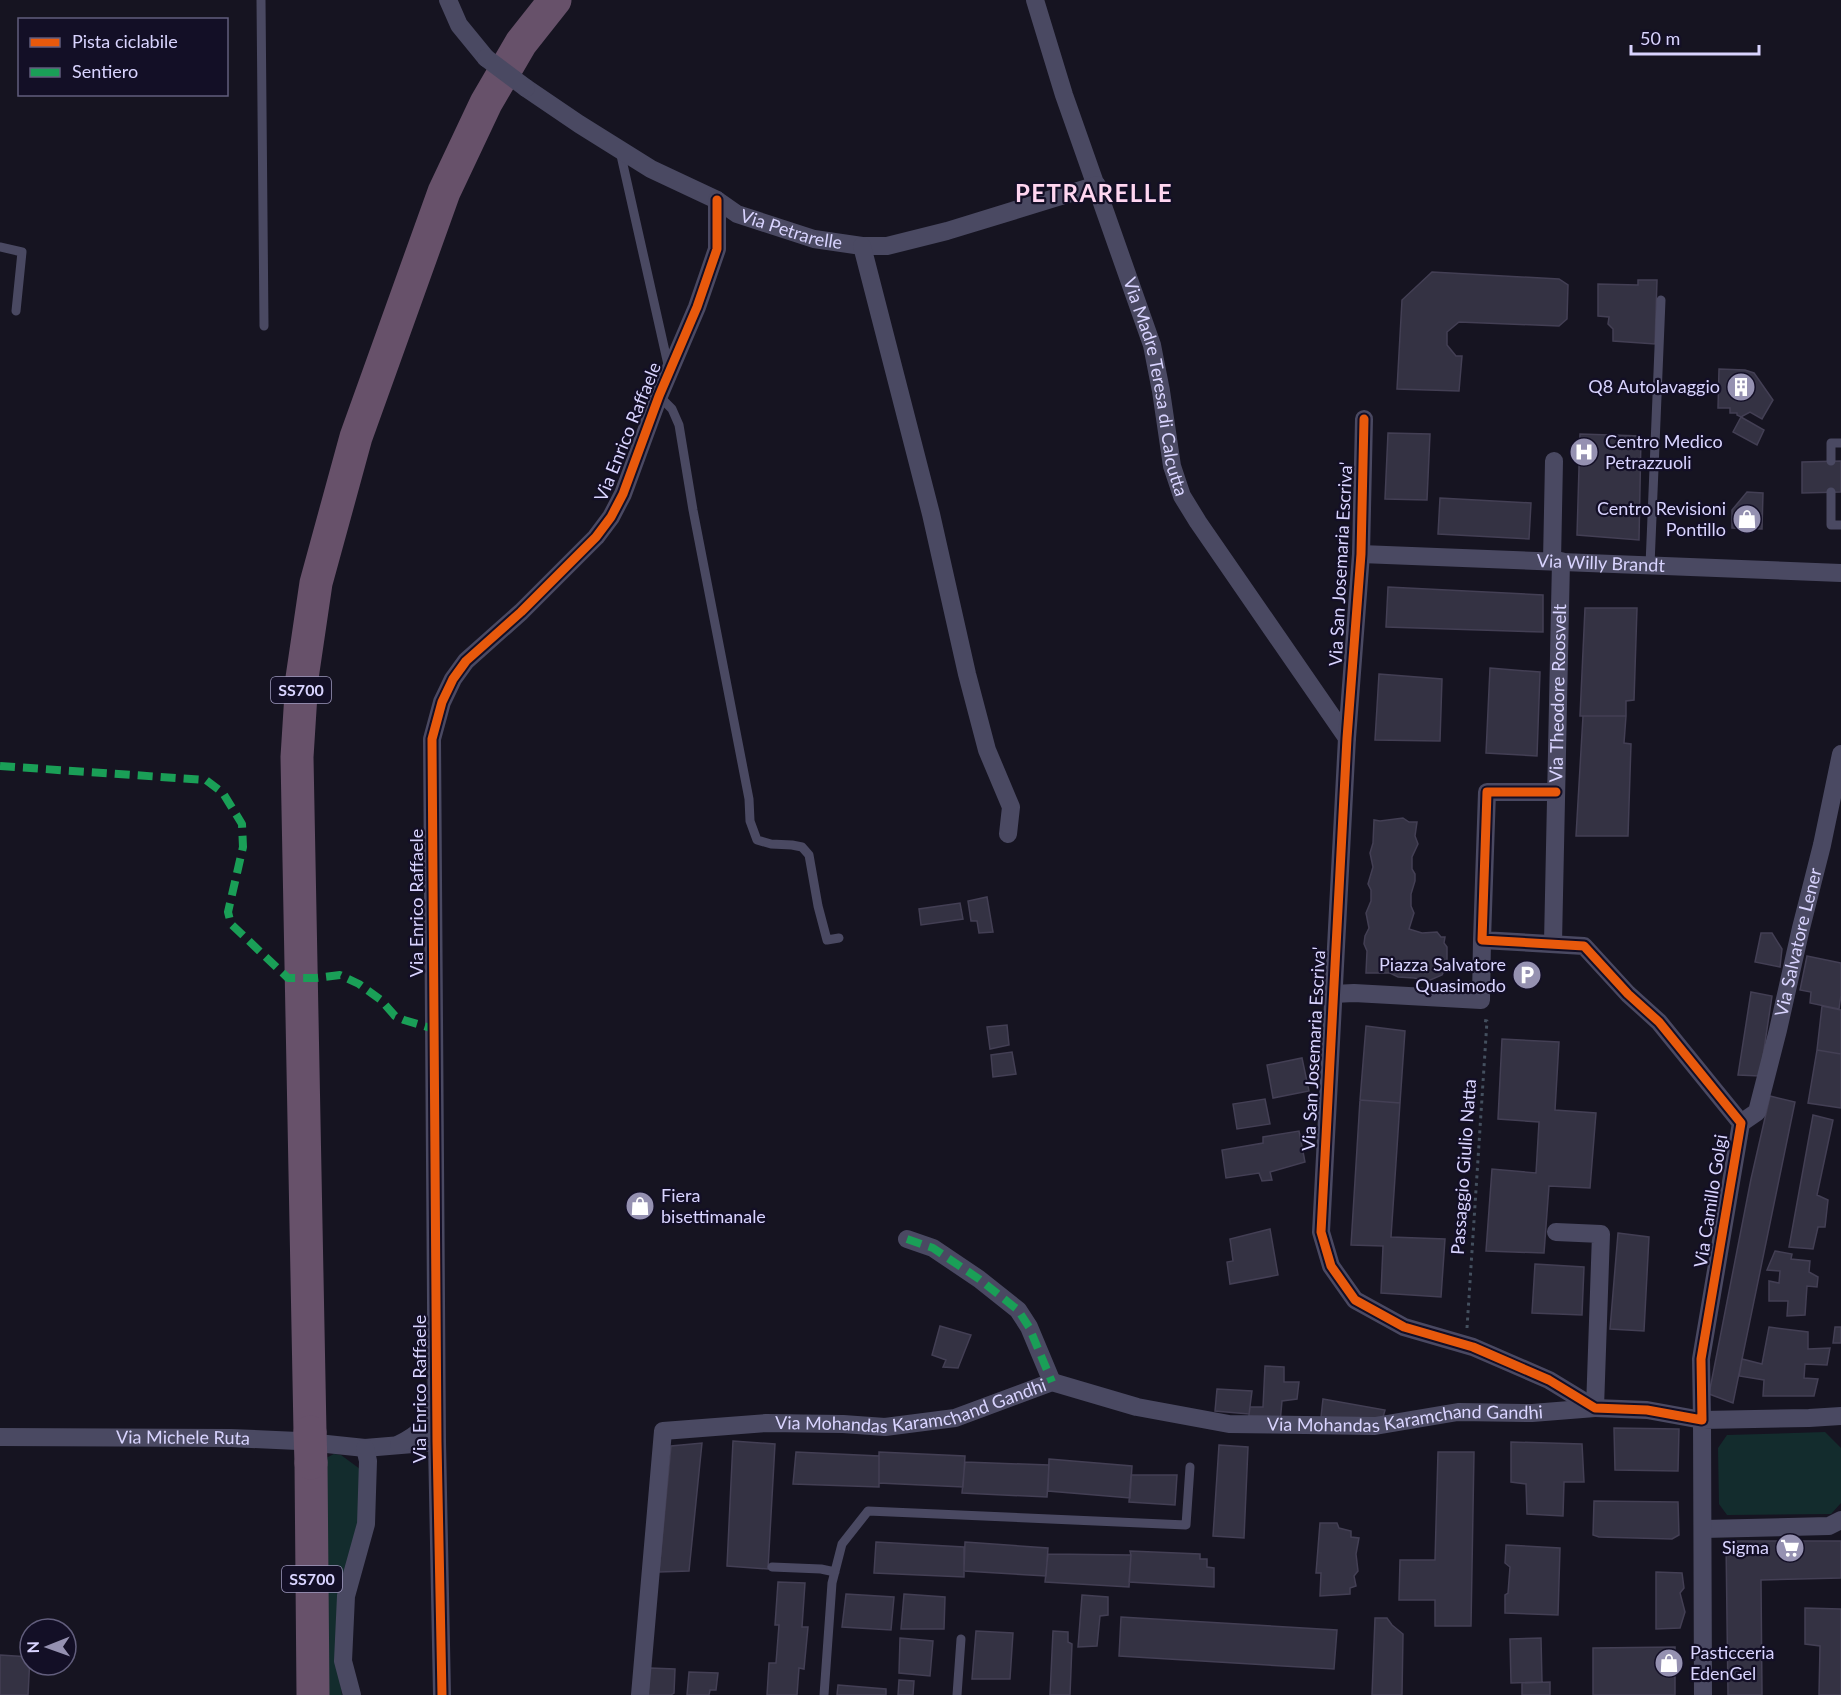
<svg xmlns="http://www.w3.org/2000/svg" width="1841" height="1695" viewBox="0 0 1841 1695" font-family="Lato,sans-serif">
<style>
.green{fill:#132c2d}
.building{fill:#343243;stroke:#433f54;stroke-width:1.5}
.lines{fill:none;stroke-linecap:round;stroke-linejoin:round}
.path{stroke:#44505f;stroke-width:3;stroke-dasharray:3 4.5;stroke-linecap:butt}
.lane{stroke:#4a4962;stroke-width:9}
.street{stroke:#4a4962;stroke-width:18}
.highway{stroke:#67516a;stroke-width:33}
.street-bridge{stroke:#4a4962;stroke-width:18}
.highway-bridge{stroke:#67516a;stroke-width:33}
.quiet{stroke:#1a9f57;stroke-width:8;stroke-dasharray:15 8;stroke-linecap:butt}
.cycleway-casing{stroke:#130f26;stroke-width:13}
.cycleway{stroke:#e8590c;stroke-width:9}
.labels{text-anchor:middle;stroke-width:4.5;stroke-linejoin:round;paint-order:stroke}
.shield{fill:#130f26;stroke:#9e99be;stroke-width:1.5}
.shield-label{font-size:16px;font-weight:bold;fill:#d9d4ff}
.street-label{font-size:18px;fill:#d9d4ff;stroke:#130f26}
.poi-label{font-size:18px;fill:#d9d4ff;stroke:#130f26;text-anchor:end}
.district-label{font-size:24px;font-weight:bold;letter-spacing:1.5px;fill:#ffd6f0;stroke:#130f26}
</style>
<rect width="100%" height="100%" fill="#161421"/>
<path class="green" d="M1825 1432 1841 1448V1503L1831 1514 1727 1515 1719 1504 1718 1448 1727 1435Z
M334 1454 341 1455 364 1472 340 1682 342 1695H323L326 1458Z"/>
<path class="building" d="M1432 272 1559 279 1568 285 1567 319 1559 326 1459 322 1447 332V345L1456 356H1462L1459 391 1397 389 1402 300Z
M1638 280H1657L1655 344 1613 341V329L1608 324 1609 317 1598 316V284L1638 285Z
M1719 369 1745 370 1754 373 1773 400 1762 419 1750 412 1741 417 1737 415V413H1730V408H1718Z
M1741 417 1764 430 1757 445 1733 432Z
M1388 433 1430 434 1427 500 1385 499Z
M1580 434 1641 436 1639 540 1577 535Z
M1841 461V492L1802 493V462Z
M1747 492 1763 493 1762 529 1732 528V510Z
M1440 498 1531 503 1529 539 1438 534Z
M1388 587 1543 595V632L1386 627Z
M1585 608H1637L1634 700 1626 701V716H1580Z
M1490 668 1540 672 1537 756 1486 753Z
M1379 674 1442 679 1440 741 1375 740Z
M1583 716H1626L1624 743 1631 744 1628 836H1576Z
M1403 818 1409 822H1417L1415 836 1418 844 1412 857V869L1415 874V881L1411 894V906L1414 913 1409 929 1422 933 1437 932 1441 937H1445L1444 943 1447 947V965L1442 975 1428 981 1414 978 1398 977 1390 973H1366L1367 951 1364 944 1365 936 1369 928 1366 913 1371 901V890L1368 884 1373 867 1370 853 1373 843 1374 820 1380 821Z
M987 897 993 932 979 933 977 921H971L968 901Z
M960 903 963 919 921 925 919 909Z
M1761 933H1772L1782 949 1780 967 1755 962Z
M1807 956 1841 963V995L1839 1009 1810 1003 1811 992 1800 990Z
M1751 992 1772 996 1760 1076 1738 1075Z
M1822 1006 1841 1010V1054L1817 1050Z
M1007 1025 1009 1045 990 1049 987 1027Z
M1366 1026 1405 1031 1400 1103 1360 1100Z
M1502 1039 1559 1042 1555 1110 1596 1113 1590 1188 1549 1186 1544 1253 1486 1251 1492 1169 1536 1173 1539 1122 1498 1119Z
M1817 1050 1841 1054V1108L1808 1103Z
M1012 1052 1016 1074 993 1077 991 1055Z
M1302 1058 1309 1091 1273 1098 1267 1065Z
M1770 1096 1795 1102 1733 1403 1709 1394 1751 1179Z
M1265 1099 1270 1124 1237 1129 1233 1104Z
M1360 1100 1400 1103 1391 1237 1445 1239 1441 1297 1381 1293 1383 1246 1351 1245Z
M1813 1115 1833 1120 1817 1195 1828 1200 1825 1227H1818L1813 1249 1789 1247Z
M1299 1131 1305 1162 1270 1172 1272 1180 1262 1181 1259 1173 1226 1178 1222 1150 1263 1143V1137Z
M1270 1229 1278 1275 1230 1284 1227 1262 1233 1261 1230 1239Z
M1618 1233 1649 1237 1644 1331 1610 1329Z
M1775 1251 1792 1254 1791 1259 1810 1261 1809 1272 1818 1277 1817 1287 1807 1286 1805 1315 1787 1316 1788 1301H1769V1281L1779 1283 1780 1271 1767 1270Z
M1535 1264 1584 1267 1582 1315 1532 1313Z
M940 1326 971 1335 958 1368 943 1367 946 1360 932 1355Z
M1769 1327 1808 1332V1349L1830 1348 1827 1365 1805 1364 1804 1378 1818 1379 1814 1396H1763L1764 1380 1739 1376 1742 1359 1762 1364Z
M1835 1327H1841V1343H1833Z
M1265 1366 1284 1367V1382H1299L1297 1399 1282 1401 1280 1423H1248L1250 1407H1263Z
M1217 1389 1252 1391 1249 1414 1215 1411Z
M1323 1399 1385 1410 1382 1421 1321 1417Z
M1614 1428 1679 1429 1678 1471 1615 1470Z
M733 1441 775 1444 768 1569 727 1566Z
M1511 1442 1582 1444 1584 1482H1564L1563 1516 1527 1514 1526 1484 1511 1482Z
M702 1443 689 1571 659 1572 671 1446Z
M1219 1445 1248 1447 1244 1538 1213 1536Z
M796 1452 879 1456V1487L793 1484Z
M879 1452 965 1456 963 1487 879 1483Z
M1438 1452H1474L1471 1626H1435V1600H1399L1400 1560H1435Z
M1049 1459 1132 1466 1130 1498 1048 1491Z
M965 1462 1049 1465 1047 1497 962 1493Z
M1131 1475H1177L1175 1505 1129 1502Z
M1594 1501 1678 1502 1679 1535 1672 1539 1599 1537 1593 1535Z
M1320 1523H1337L1339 1528 1351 1531V1537L1359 1538 1356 1554 1358 1571 1354 1576 1356 1586 1350 1588V1594L1320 1596 1321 1573H1316Z
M1726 1541H1841V1578L1761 1580 1762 1695H1728Z
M876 1542 964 1547V1577L874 1573Z
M965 1542 1048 1548 1046 1576 964 1571Z
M1506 1545 1560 1548 1558 1615 1505 1613V1595L1508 1593 1510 1567 1505 1563Z
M1130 1551 1200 1554V1559H1207V1567L1214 1568V1587L1129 1582 1131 1555Z
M1048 1554 1131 1555 1129 1587 1045 1582Z
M1656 1572 1682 1573 1684 1588 1680 1593 1685 1612 1680 1628 1656 1629Z
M778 1582 805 1583 802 1627H808L804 1669 799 1668 797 1695H767L769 1663H776L779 1625H775Z
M846 1594 894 1597 891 1630 842 1627Z
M904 1594 945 1597 944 1629H901Z
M1082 1595 1108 1597V1615L1100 1616 1097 1646 1078 1647Z
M1805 1608 1841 1609V1695H1819L1820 1646 1805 1644Z
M1121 1617 1337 1630 1334 1669 1119 1656Z
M1375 1618H1387L1392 1625 1403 1634 1402 1695H1372Z
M976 1631 1013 1633 1010 1679H972Z
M1053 1631 1068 1632V1642L1072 1644 1070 1695H1050Z
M900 1638 933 1641 930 1676 899 1673Z
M1541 1638 1542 1682 1511 1683 1510 1639Z
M1675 1647V1695H1593V1648Z
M0 1655 30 1657 28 1695H0Z
M650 1668 675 1669 674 1693 671 1695H648Z
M689 1672 718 1673 716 1690H710L709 1695H687Z
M899 1680 914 1681 913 1695H898Z
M1550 1682V1695H1522V1683Z
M838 1685 886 1689V1695H837Z"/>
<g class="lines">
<path class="path" d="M1467 1328 1487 1021 1480 1020"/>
<path class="lane" d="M261 0 264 326
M620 151 669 369
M0 247 22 252 16 311
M659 396 672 409 679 425 693 510 749 799 750 821 757 840 771 844 792 845 802 847 809 855 818 906 827 940 839 938
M1831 461V443H1841
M1831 492V525H1841
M1650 565 1661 300
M772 1567 821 1569 835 1572
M824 1695 832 1583 842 1544 868 1511 1186 1525 1190 1467
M957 1695 961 1639"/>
<g class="street">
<path d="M448 0 459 25 486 58"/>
<path id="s1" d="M1035 0 1064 95 1152 345 1161 391 1172 466 1182 496 1198 522 1347 738"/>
<path id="s2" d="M526 88 579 124 651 169 717 200 737 214 814 239 862 246H887L947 231 1097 185"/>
<path d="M862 246 931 514 967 674 987 750 1011 807 1008 834"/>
<path d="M1364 419 1361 554 1347 738 1321 1232 1331 1266 1355 1300 1404 1327 1473 1347 1549 1380 1595 1408 1647 1410 1702 1420 1701 1359 1741 1123 1659 1022 1628 994 1584 946 1482 940 1487 792H1556"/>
<path id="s3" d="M1361 554 1841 573"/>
<path d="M1552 561 1554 461"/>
<path id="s4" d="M1553 943 1561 561"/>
<path d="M1333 994 1354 993 1481 1000 1482 940"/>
<path id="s5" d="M1741 1123 1757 1112 1778 1030 1801 928 1822 845 1841 754"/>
<path d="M907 1239 933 1248 979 1279 1018 1310 1029 1327 1052 1382"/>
<path id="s6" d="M0 1437 231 1438 298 1441 365 1448 437 1442"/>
<path d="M399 1444C422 1433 425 1426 436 1404"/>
<path d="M1703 1529 1829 1526 1841 1520"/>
<path d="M352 1695 343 1661 346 1596 366 1524 368 1461 365 1448"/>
<path d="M442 1695 437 1442 432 739 442 702 453 679 466 661 521 612 596 537 611 517 623 494 659 396 697 307 717 249V200"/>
<path id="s7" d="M640 1695 663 1431 766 1423 843 1424 885 1427 955 1418 1052 1382 1137 1407 1229 1424 1375 1426 1458 1412 1532 1413 1595 1408 1601 1234 1556 1232"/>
<path d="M1703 1695 1702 1420 1809 1418 1841 1416"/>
</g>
<path class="highway" d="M310 1432 297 757 302 678 316 583 356 437 444 192 486 103 521 43 555 0
M311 1463 313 1695"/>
<path class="street-bridge" d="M486 58 526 88"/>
<path class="highway-bridge" d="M310 1432 311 1463"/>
<path class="quiet" d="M0 766 206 780 223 793 242 824 243 847 228 912 231 924 288 978H316L340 975 359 984 381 1000 395 1016 404 1020 434 1029
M907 1239 933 1248 979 1279 1018 1310 1029 1327 1052 1382"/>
<g class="cycleway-casing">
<path id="cycleway" d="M1364 419 1361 554 1347 738 1321 1232 1331 1266 1355 1300 1404 1327 1473 1347 1549 1380 1595 1408 1647 1410 1702 1420 1701 1359 1741 1123 1659 1022 1628 994 1584 946 1482 940 1487 792H1556
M442 1695 437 1442 432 739 442 702 453 679 466 661 521 612 596 537 611 517 623 494 659 396 697 307 717 249V200"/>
</g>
<use href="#cycleway" class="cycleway"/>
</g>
<defs>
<g id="building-disc" transform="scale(1.5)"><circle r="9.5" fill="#9591b1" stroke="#130f26"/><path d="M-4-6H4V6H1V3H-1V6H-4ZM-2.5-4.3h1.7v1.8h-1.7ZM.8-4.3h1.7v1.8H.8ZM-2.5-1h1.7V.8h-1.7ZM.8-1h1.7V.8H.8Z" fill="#fff"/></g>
<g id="hospital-disc" transform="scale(1.5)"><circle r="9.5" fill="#9591b1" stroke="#130f26"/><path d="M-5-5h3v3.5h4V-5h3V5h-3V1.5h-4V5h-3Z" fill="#fff"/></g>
<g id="shop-disc" transform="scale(1.5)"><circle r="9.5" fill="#9591b1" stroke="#130f26"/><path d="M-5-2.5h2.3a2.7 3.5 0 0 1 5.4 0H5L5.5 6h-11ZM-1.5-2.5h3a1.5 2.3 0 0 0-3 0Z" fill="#fff"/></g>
<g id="parking-disc" transform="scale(1.5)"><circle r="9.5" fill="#9591b1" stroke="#130f26"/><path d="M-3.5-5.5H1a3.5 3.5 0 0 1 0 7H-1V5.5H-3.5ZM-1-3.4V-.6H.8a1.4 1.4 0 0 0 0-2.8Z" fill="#fff"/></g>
<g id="supermarket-disc" transform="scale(1.5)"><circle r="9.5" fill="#9591b1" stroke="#130f26"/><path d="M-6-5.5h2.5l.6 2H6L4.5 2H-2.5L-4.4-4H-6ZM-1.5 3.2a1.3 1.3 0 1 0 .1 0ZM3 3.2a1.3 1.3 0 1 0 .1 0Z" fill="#fff"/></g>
</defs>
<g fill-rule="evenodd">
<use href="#building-disc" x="1741" y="387"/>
<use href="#hospital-disc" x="1584" y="452"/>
<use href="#shop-disc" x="1747" y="519"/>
<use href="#parking-disc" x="1527" y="975"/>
<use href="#shop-disc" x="640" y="1206"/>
<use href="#supermarket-disc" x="1790" y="1548"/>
<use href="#shop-disc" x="1669" y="1663"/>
</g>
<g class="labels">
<g class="shield">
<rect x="271" y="677" width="60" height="26" rx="4.5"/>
<rect x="282" y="1566" width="60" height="26" rx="4.5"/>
</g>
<g class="shield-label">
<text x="301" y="696">SS700</text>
<text x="312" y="1585">SS700</text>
</g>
<g class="street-label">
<text dy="6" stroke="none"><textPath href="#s2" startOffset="303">Via Petrarelle</textPath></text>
<text dy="6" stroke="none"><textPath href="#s1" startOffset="406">Via Madre Teresa di Calcutta</textPath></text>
<text transform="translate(628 432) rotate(-68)" y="6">Via Enrico Raffaele</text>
<text dy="6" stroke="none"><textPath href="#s3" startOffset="240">Via Willy Brandt</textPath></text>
<text transform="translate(1341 564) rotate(-87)" y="6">Via San Josemaria Escriva'</text>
<text dy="6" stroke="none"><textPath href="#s4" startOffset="250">Via Theodore Roosvelt</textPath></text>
<text transform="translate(417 903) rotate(-90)" y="6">Via Enrico Raffaele</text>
<text dy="6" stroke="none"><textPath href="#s5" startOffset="194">Via Salvatore Lener</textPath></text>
<text transform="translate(1314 1049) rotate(-87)" y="6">Via San Josemaria Escriva'</text>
<text transform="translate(1464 1167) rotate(-86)" y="6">Passaggio Giulio Natta</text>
<text transform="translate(1711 1201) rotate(-81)" y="6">Via Camillo Golgi</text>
<text transform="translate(420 1389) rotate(-90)" y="6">Via Enrico Raffaele</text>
<text dy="6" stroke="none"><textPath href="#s7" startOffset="516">Via Mohandas Karamchand Gandhi</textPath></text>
<text dy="6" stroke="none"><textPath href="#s7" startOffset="1020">Via Mohandas Karamchand Gandhi</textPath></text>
<text dy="6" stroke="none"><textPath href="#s6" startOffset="183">Via Michele Ruta</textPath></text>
</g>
<g class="poi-label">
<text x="1720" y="393">Q8 Autolavaggio</text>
<text x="1605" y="448" text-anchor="start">Centro Medico<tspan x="1605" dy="21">Petrazzuoli</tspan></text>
<text x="1726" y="515">Centro Revisioni<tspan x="1726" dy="21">Pontillo</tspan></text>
<text x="1506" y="971">Piazza Salvatore<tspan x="1506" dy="21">Quasimodo</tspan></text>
<text x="661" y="1202" text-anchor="start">Fiera<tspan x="661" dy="21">bisettimanale</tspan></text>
<text x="1769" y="1554">Sigma</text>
<text x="1690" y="1659" text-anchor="start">Pasticceria<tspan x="1690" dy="21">EdenGel</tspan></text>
</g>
<g class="district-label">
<text x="1094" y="202">PETRARELLE</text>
</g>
</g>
<rect x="18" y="18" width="210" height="78" fill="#130f26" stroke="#625e7d" stroke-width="1.5"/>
<rect x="30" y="38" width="30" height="9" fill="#e8590c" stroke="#625e7d" stroke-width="1.5"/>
<text x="72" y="48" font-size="18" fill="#d9d4ff">Pista ciclabile</text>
<rect x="30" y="68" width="30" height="9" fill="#1a9f57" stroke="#625e7d" stroke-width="1.5"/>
<text x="72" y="78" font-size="18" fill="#d9d4ff">Sentiero</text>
<g transform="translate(48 1647) rotate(269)"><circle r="28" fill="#130f26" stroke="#625e7d" stroke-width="1.5"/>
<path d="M0-4.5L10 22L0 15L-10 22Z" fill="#9591b1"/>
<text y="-9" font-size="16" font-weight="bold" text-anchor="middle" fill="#d9d4ff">N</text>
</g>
<path d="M1631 45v9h128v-9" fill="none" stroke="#d9d4ff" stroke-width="3"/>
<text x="1640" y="45" font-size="18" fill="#d9d4ff" stroke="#130f26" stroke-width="4.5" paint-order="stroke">50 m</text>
</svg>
